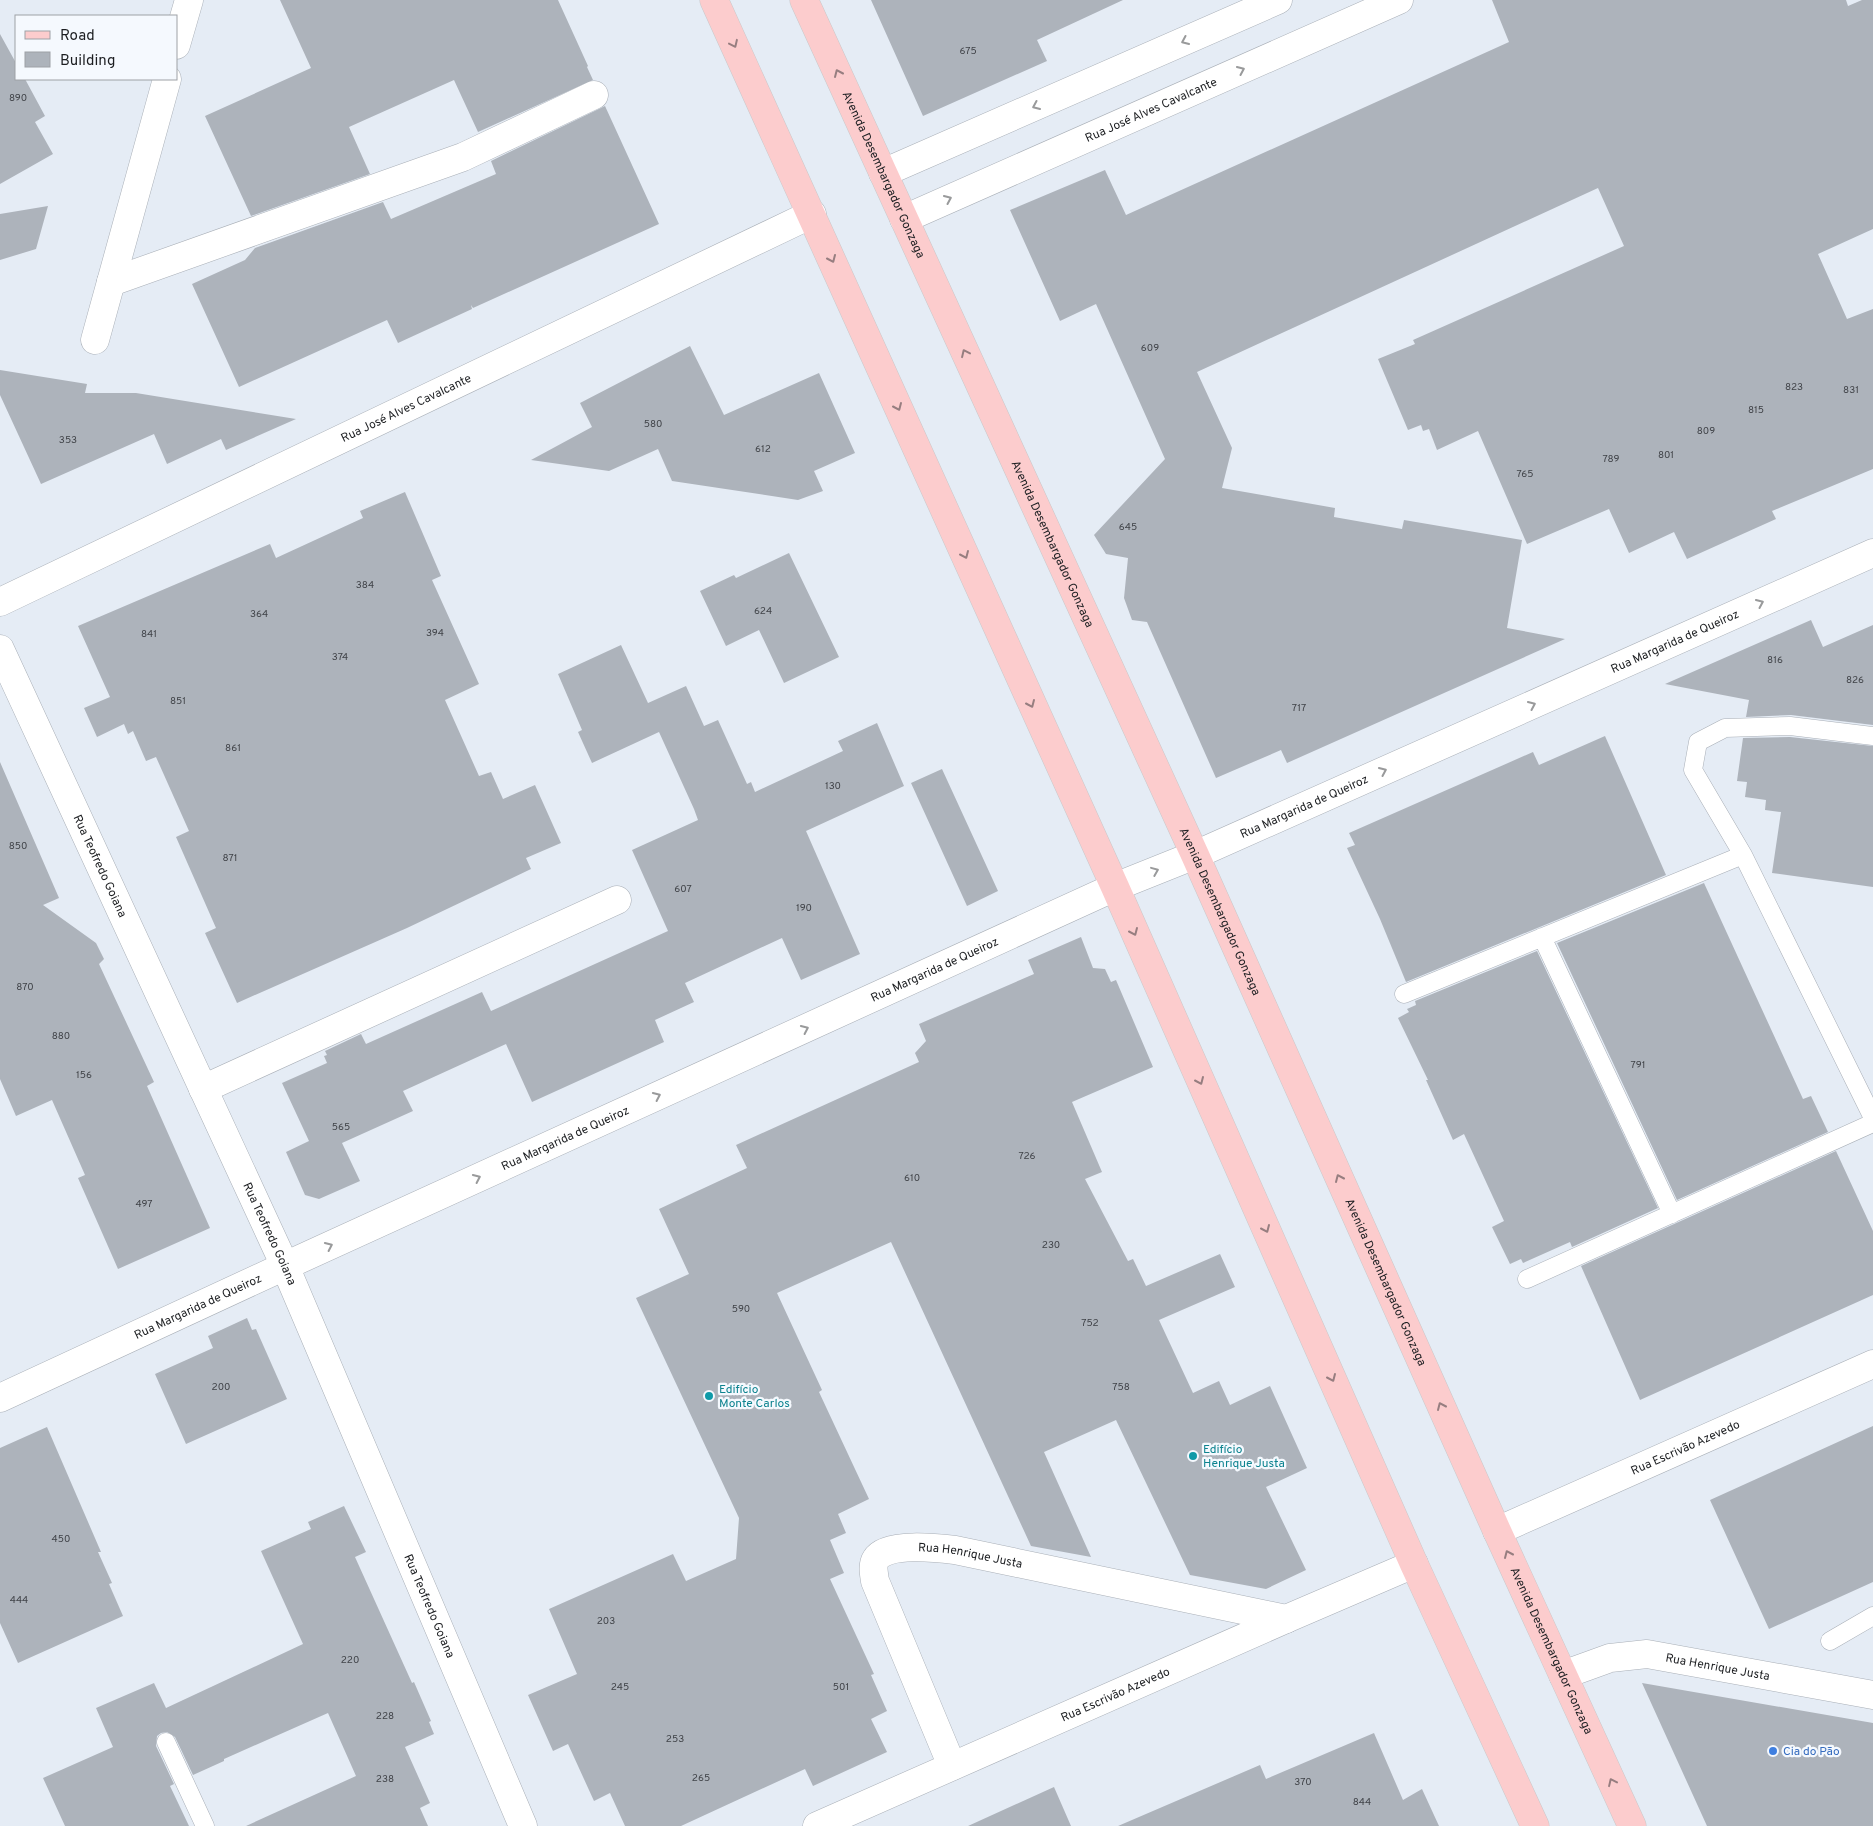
<svg xmlns="http://www.w3.org/2000/svg" width="1873" height="1826" viewBox="0 0 1873 1826" font-family="Overpass,sans-serif">
<style>
.building{fill:#adb3bb}
.lines{fill:none;stroke-linecap:round;stroke-linejoin:round}
.lane-casing{stroke:#a9afb7;stroke-width:19}
.street-casing{stroke:#a9afb7;stroke-width:29}
.primary-casing{stroke:#c9c9ca;stroke-width:29}
.lane{stroke:#fff;stroke-width:18}
.street{stroke:#fff;stroke-width:28}
.primary{stroke:#fccccd;stroke-width:28}
.oneway{stroke:#999a9b}
.oneway2{stroke:#977e80}
.culture-dot{fill:#0f9aa8;stroke:#f5f9fe;stroke-width:2}
.shop-dot{fill:#3f7fe0;stroke:#f5f9fe;stroke-width:2}
.labels{text-anchor:middle;stroke-width:4.5;stroke-linejoin:round;paint-order:stroke}
.number-label{font-size:10px;fill:#404348}
.street-label{font-size:12px;fill:#1c1e21;stroke:#f5f9fe}
.culture-label{font-size:12px;fill:#0d838f;stroke:#f5f9fe;text-anchor:start}
.shop-label{font-size:12px;fill:#366cbe;stroke:#f5f9fe;text-anchor:start}
</style>
<rect width="100%" height="100%" fill="#e5ecf5"/>
<path class="building" d="M280 0H558L588 66 587 67 593 80 478 132 454 80 349 127 370 174 251 216 205 116 311 68Z
M871 0H1123L1037 40 1047 61 923 116Z
M1492 0H1846L1848 6 1862 0H1873V229L1818 254 1847 319 1873 309V469L1772 511 1776 519 1687 559 1674 532 1629 553 1609 509 1527 544 1478 431 1437 450 1429 429 1423 431 1421 425 1408 430 1378 359 1415 344 1413 340 1624 246 1598 188 1197 372 1232 448 1222 488 1335 508 1334 517 1402 529 1404 520 1522 540 1507 628 1565 639 1287 763 1281 750 1216 778 1147 622 1132 620 1124 598 1128 558 1106 554 1094 535 1165 459 1096 304 1060 321 1010 210 1105 170 1126 215 1509 42Z
M0 34 16 63V79H25L45 116 35 122 53 154 0 184Z
M605 106 659 224 473 308 471 305 472 309 398 343 387 320 239 387 192 284 245 260 255 248 383 202 391 219 496 174 491 161Z
M48 206 36 249 0 260V214Z
M690 346 724 415 819 373 855 453 814 471 823 491 798 500 672 481 658 449 609 471 531 460 592 427 580 403Z
M0 370 87 384 85 393H136L296 419 226 450 221 439 167 464 154 434 41 484 0 395Z
M405 492 441 576 432 580 479 684 445 700 479 776 491 772 503 799 535 785 561 843 526 858 531 869 407 928 237 1003 205 933 216 928 176 837 189 831 156 757 146 761 133 731 128 734 124 724 97 737 84 708 110 697 78 626 270 544 276 558 363 518 360 511Z
M789 553 839 657 784 683 759 630 726 646 700 591 734 575 736 578Z
M1811 620 1823 647 1873 625V725L1791 715 1746 717 1749 700 1665 684Z
M621 645 648 703 686 686 704 726 718 720 747 784 751 782 755 792 843 751 838 741 877 723 904 786 806 831 860 954 801 980 782 938 685 983 694 1002 655 1020 664 1042 532 1102 506 1044 403 1091 413 1111 342 1143 360 1181 319 1199 305 1195 286 1152 309 1141 282 1083 327 1063 324 1056 327 1055 325 1051 361 1034 366 1044 482 992 491 1011 668 931 632 850 698 820 694 809 659 732 592 763 578 732 582 730 558 674Z
M1605 736 1666 875 1406 982 1380 919 1347 848 1355 845 1349 833 1533 752 1539 765Z
M1790 737 1873 746V887L1772 873 1781 812 1765 810 1766 800 1745 797 1747 782 1737 781 1743 738Z
M0 762 59 898 43 905 96 943 104 959 99 964 154 1082 147 1086 210 1228 118 1269 78 1178 85 1175 52 1100 16 1116 0 1079Z
M942 769 998 891 967 906 911 783Z
M1704 883 1803 1099 1811 1096 1828 1132 1677 1200 1557 943Z
M1081 937 1093 968 1105 969 1111 982 1116 980 1153 1067 1072 1102 1102 1172 1085 1179 1128 1261 1133 1259 1146 1286 1220 1254 1235 1287 1159 1320 1193 1393 1219 1381 1230 1405 1270 1386 1307 1468 1266 1487 1306 1570 1266 1589 1190 1575 1116 1420 1044 1452 1091 1557 1031 1546 891 1242 777 1293 822 1390 819 1392 869 1499 838 1514 846 1533 830 1540 844 1573 830 1579 874 1674 871 1675 887 1711 871 1719 887 1752 813 1786 805 1769 681 1826H625L610 1793 594 1801 568 1744 553 1751 528 1695 577 1674 549 1609 673 1554 686 1581 736 1559 739 1518 636 1298 689 1274 659 1209 747 1168 736 1145 919 1062 915 1053 926 1041 919 1024 1034 974 1028 960Z
M1537 951 1658 1208 1572 1247 1570 1242 1523 1263 1521 1259 1510 1264 1492 1227 1504 1221 1464 1134 1453 1140 1426 1080H1428L1398 1018 1409 1012 1407 1009 1416 1005 1415 1001Z
M1836 1151 1873 1231V1295L1640 1400 1581 1266Z
M247 1318 252 1330 256 1329 287 1399 186 1444 155 1374 213 1348 208 1336Z
M1873 1426V1582L1769 1629 1710 1500Z
M47 1427 101 1552H98L112 1583 109 1584 123 1616 18 1663 0 1623V1448Z
M344 1506 366 1552 355 1557 412 1683 414 1682 431 1721 429 1722 434 1734 405 1747 430 1803 420 1808 428 1826H246L356 1776 328 1713 224 1759V1761L193 1775 175 1737 167 1732 161 1733 157 1736 156 1746 174 1784 170 1786 189 1826H65L43 1778 113 1747 96 1708 154 1683 166 1708 303 1644 261 1551 311 1529 308 1522Z
M1642 1683 1873 1723V1826H1707Z
M1374 1733 1403 1800 1422 1789 1439 1826H1118L1260 1765 1266 1779Z
M1054 1787 1071 1826H968Z"/>
<g class="lines">
<g class="lane-casing">
<path id="lane" d="M1873 736 1790 726 1725 728 1698 742 1693 770 1743 855 1873 1118
M1542 937 1672 1214
M1404 994 1743 855
M1527 1279 1873 1123
M1830 1641 1873 1616
M166 1742 205 1826"/>
</g>
<g class="street-casing">
<g id="street">
<path d="M176 45 189 0"/>
<path d="M883 173 1278 0"/>
<path id="s1" d="M904 219 1399 0"/>
<path d="M111 282 463 157 594 95"/>
<path d="M95 340 167 79"/>
<path id="s2" d="M0 602 812 214"/>
<path id="s3" d="M0 649 285 1266 523 1826"/>
<path d="M203 1089 617 900"/>
<path id="s4" d="M0 1398 285 1266 1115 887 1195 855 1873 553"/>
<path id="s5" d="M1497 1531 1873 1364"/>
<path id="s6" d="M1563 1675 1610 1658 1647 1654 1873 1695"/>
<path id="s7" d="M952 1766 875 1581C874 1574 872 1565 876 1559 886 1542 938 1548 955 1550L1286 1619"/>
<path id="s8" d="M817 1826 1286 1619 1414 1564"/>
</g>
</g>
<g class="primary-casing">
<g id="primary">
<path d="M714 0 1115 887 1414 1564 1535 1826"/>
<path id="s9" d="M804 0 1195 855 1497 1531 1632 1826"/>
</g>
</g>
<use href="#lane" class="lane"/>
<use href="#street" class="street"/>
<use href="#primary" class="primary"/>
</g>
<defs><path id="oneway-chevron" d="M-2-3.5L2.5 0L-2 3.5" fill="none" stroke-width="1.6" stroke-linecap="round" stroke-linejoin="round" transform="scale(1.25)"/></defs>
<g class="oneway">
<use href="#oneway-chevron" transform="translate(1185 41) rotate(156)"/>
<use href="#oneway-chevron" transform="translate(1241 70) rotate(-24)"/>
<use href="#oneway-chevron" transform="translate(1036 106) rotate(156)"/>
<use href="#oneway-chevron" transform="translate(948 199) rotate(-24)"/>
<use href="#oneway-chevron" transform="translate(1760 603) rotate(-24)"/>
<use href="#oneway-chevron" transform="translate(1532 705) rotate(-24)"/>
<use href="#oneway-chevron" transform="translate(1383 771) rotate(-24)"/>
<use href="#oneway-chevron" transform="translate(1155 871) rotate(-22)"/>
<use href="#oneway-chevron" transform="translate(805 1029) rotate(-25)"/>
<use href="#oneway-chevron" transform="translate(657 1096) rotate(-25)"/>
<use href="#oneway-chevron" transform="translate(477 1178) rotate(-25)"/>
<use href="#oneway-chevron" transform="translate(329 1246) rotate(-25)"/>
</g>
<g class="oneway2">
<use href="#oneway-chevron" transform="translate(734 44) rotate(65)"/>
<use href="#oneway-chevron" transform="translate(838 73) rotate(-114)"/>
<use href="#oneway-chevron" transform="translate(832 259) rotate(66)"/>
<use href="#oneway-chevron" transform="translate(965 353) rotate(-115)"/>
<use href="#oneway-chevron" transform="translate(898 407) rotate(66)"/>
<use href="#oneway-chevron" transform="translate(965 555) rotate(66)"/>
<use href="#oneway-chevron" transform="translate(1031 704) rotate(66)"/>
<use href="#oneway-chevron" transform="translate(1134 932) rotate(66)"/>
<use href="#oneway-chevron" transform="translate(1200 1081) rotate(66)"/>
<use href="#oneway-chevron" transform="translate(1339 1178) rotate(-114)"/>
<use href="#oneway-chevron" transform="translate(1266 1229) rotate(66)"/>
<use href="#oneway-chevron" transform="translate(1332 1378) rotate(66)"/>
<use href="#oneway-chevron" transform="translate(1441 1406) rotate(-114)"/>
<use href="#oneway-chevron" transform="translate(1508 1554) rotate(-114)"/>
<use href="#oneway-chevron" transform="translate(1612 1782) rotate(-115)"/>
</g>
<g class="culture-dot">
<circle cx="709" cy="1396" r="5"/>
<circle cx="1193" cy="1456" r="5"/>
</g>
<circle class="shop-dot" cx="1773" cy="1751" r="5"/>
<g class="labels">
<g class="number-label">
<text x="968" y="54">675</text>
<text x="18" y="101">890</text>
<text x="1150" y="351">609</text>
<text x="1794" y="390">823</text>
<text x="1851" y="393">831</text>
<text x="1756" y="413">815</text>
<text x="653" y="427">580</text>
<text x="1706" y="434">809</text>
<text x="68" y="443">353</text>
<text x="763" y="452">612</text>
<text x="1666" y="458">801</text>
<text x="1611" y="462">789</text>
<text x="1525" y="477">765</text>
<text x="1128" y="530">645</text>
<text x="365" y="588">384</text>
<text x="763" y="614">624</text>
<text x="259" y="617">364</text>
<text x="435" y="636">394</text>
<text x="149" y="637">841</text>
<text x="340" y="660">374</text>
<text x="1775" y="663">816</text>
<text x="1855" y="683">826</text>
<text x="178" y="704">851</text>
<text x="1299" y="711">717</text>
<text x="233" y="751">861</text>
<text x="833" y="789">130</text>
<text x="18" y="849">850</text>
<text x="230" y="861">871</text>
<text x="683" y="892">607</text>
<text x="804" y="911">190</text>
<text x="25" y="990">870</text>
<text x="61" y="1039">880</text>
<text x="1638" y="1068">791</text>
<text x="84" y="1078">156</text>
<text x="341" y="1130">565</text>
<text x="1027" y="1159">726</text>
<text x="912" y="1181">610</text>
<text x="144" y="1207">497</text>
<text x="1051" y="1248">230</text>
<text x="741" y="1312">590</text>
<text x="1090" y="1326">752</text>
<text x="221" y="1390">200</text>
<text x="1121" y="1390">758</text>
<text x="61" y="1542">450</text>
<text x="19" y="1603">444</text>
<text x="606" y="1624">203</text>
<text x="350" y="1663">220</text>
<text x="620" y="1690">245</text>
<text x="841" y="1690">501</text>
<text x="385" y="1719">228</text>
<text x="675" y="1742">253</text>
<text x="701" y="1781">265</text>
<text x="385" y="1782">238</text>
<text x="1303" y="1785">370</text>
<text x="1362" y="1805">844</text>
</g>
<g class="street-label">
<text dy="4" stroke="none"><textPath href="#s1" startOffset="270">Rua José Alves Cavalcante</textPath></text>
<text dy="4" stroke="none"><textPath href="#s9" startOffset="192">Avenida Desembargador Gonzaga</textPath></text>
<text dy="4" stroke="none"><textPath href="#s2" startOffset="450">Rua José Alves Cavalcante</textPath></text>
<text dy="4" stroke="none"><textPath href="#s9" startOffset="598">Avenida Desembargador Gonzaga</textPath></text>
<text dy="4" stroke="none"><textPath href="#s4" startOffset="1838">Rua Margarida de Queiroz</textPath></text>
<text dy="4" stroke="none"><textPath href="#s4" startOffset="1432">Rua Margarida de Queiroz</textPath></text>
<text dy="4" stroke="none"><textPath href="#s3" startOffset="239">Rua Teofredo Goiana</textPath></text>
<text dy="4" stroke="none"><textPath href="#s9" startOffset="1002">Avenida Desembargador Gonzaga</textPath></text>
<text dy="4" stroke="none"><textPath href="#s4" startOffset="1028">Rua Margarida de Queiroz</textPath></text>
<text dy="4" stroke="none"><textPath href="#s4" startOffset="622">Rua Margarida de Queiroz</textPath></text>
<text dy="4" stroke="none"><textPath href="#s3" startOffset="644">Rua Teofredo Goiana</textPath></text>
<text dy="4" stroke="none"><textPath href="#s9" startOffset="1408">Avenida Desembargador Gonzaga</textPath></text>
<text dy="4" stroke="none"><textPath href="#s4" startOffset="218">Rua Margarida de Queiroz</textPath></text>
<text dy="4" stroke="none"><textPath href="#s5" startOffset="206">Rua Escrivão Azevedo</textPath></text>
<text dy="4" stroke="none"><textPath href="#s7" startOffset="321">Rua Henrique Justa</textPath></text>
<text dy="4" stroke="none"><textPath href="#s3" startOffset="1049">Rua Teofredo Goiana</textPath></text>
<text dy="4" stroke="none"><textPath href="#s9" startOffset="1812">Avenida Desembargador Gonzaga</textPath></text>
<text dy="4" stroke="none"><textPath href="#s6" startOffset="159">Rua Henrique Justa</textPath></text>
<text dy="4" stroke="none"><textPath href="#s8" startOffset="326">Rua Escrivão Azevedo</textPath></text>
</g>
<g class="culture-label">
<text x="719" y="1393">Edifício<tspan x="719" dy="14">Monte Carlos</tspan></text>
<text x="1203" y="1453">Edifício<tspan x="1203" dy="14">Henrique Justa</tspan></text>
</g>
<g class="shop-label">
<text x="1783" y="1755">Cia do Pão</text>
</g>
</g>
<rect x="15" y="15" width="162" height="65" fill="#f5f9fe" stroke="#9ea1a6"/>
<rect x="25" y="31" width="25" height="8" fill="#fccccd" stroke="#9ea1a6"/>
<text x="60" y="40" font-size="15" fill="#1c1e21">Road</text>
<rect x="25" y="52" width="25" height="15" fill="#adb3bb" stroke="#9ea1a6"/>
<text x="60" y="65" font-size="15" fill="#1c1e21">Building</text>
</svg>
